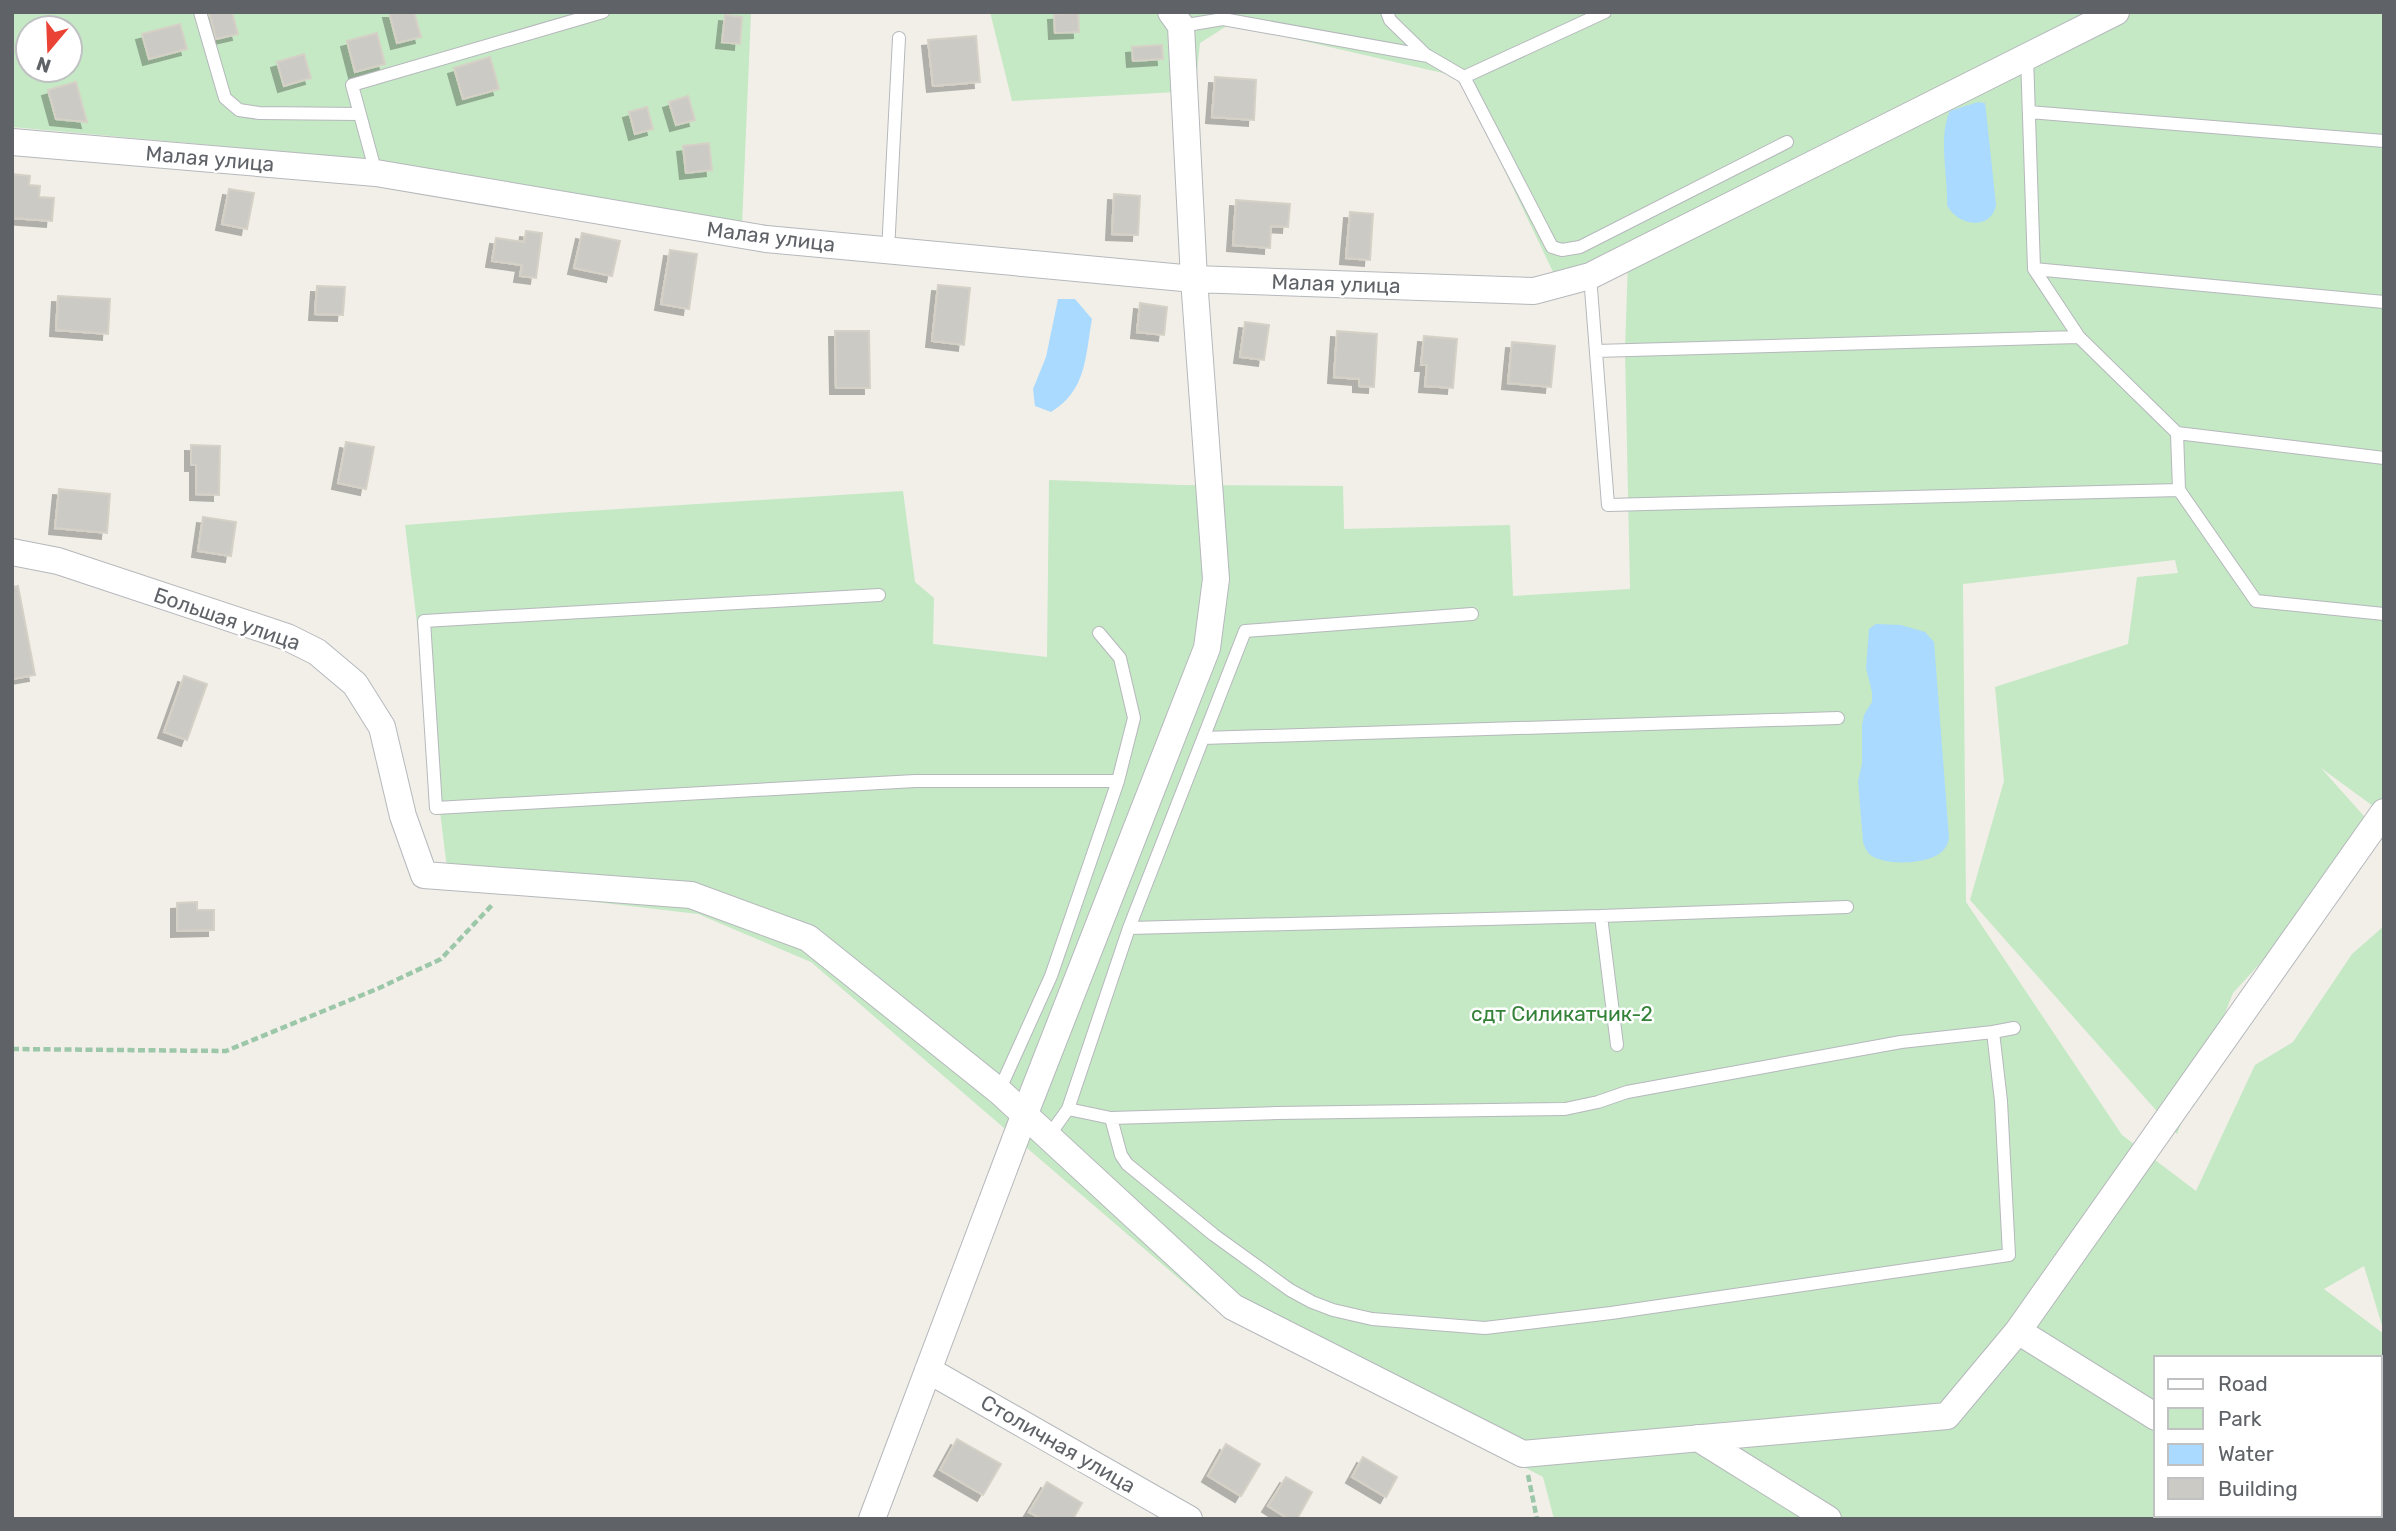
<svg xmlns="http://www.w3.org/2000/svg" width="2396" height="1531" viewBox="0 0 2396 1531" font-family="Rubik,sans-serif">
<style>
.green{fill:#c5e8c5;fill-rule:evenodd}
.water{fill:#aadaff}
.building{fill:#cccac5;stroke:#d6d1c6;stroke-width:2;filter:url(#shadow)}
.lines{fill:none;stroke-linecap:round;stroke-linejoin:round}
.lane-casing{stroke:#b5b8bc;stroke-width:14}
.street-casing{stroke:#b5b8bc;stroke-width:28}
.path{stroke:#9cc7a9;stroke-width:4.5;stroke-dasharray:7 3.5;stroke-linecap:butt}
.lane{stroke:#fff;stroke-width:12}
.street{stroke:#fff;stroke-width:26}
.labels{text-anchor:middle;stroke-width:5;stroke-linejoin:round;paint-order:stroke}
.street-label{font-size:21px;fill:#5f6368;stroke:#fff}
.park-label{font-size:21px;fill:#348238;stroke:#fff}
</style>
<defs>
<filter id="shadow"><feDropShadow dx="-6" dy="6" stdDeviation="0" flood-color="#0004"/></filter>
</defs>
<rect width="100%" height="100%" fill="#f1efe8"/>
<path class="green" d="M12 12H751L742 226 353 158 12 127ZM28 28H70V70H28Z
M990 12H2384V814L2321 768 2379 833 2233 993 2177 1134 1970 900 2004 781 1995 687 2128 644 2137 577 2178 573 2175 560 1963 584 1966 902 2122 1135 2196 1191 2255 1065 2293 1042 2352 954 2384 926V1332L2364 1266 2324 1289 2384 1334V1519H1554L1543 1477 1205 1301 811 962 698 914 449 885 405 525 556 513 903 491 915 582 934 598 933 644 1047 657 1049 480 1181 485 1343 486 1344 529 1510 525 1513 596 1630 589 1625 350 1628 261 1554 274 1460 77 1230 24 1200 43 1195 91 1012 101ZM2156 1358H2380V1515H2156Z"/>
<path class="water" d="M1978 102 1985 103 1986 111 1996 205C1991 232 1956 225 1947 205 1948 177 1938 135 1950 111Z
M1058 299H1075L1092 319C1085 357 1087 390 1051 412L1035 406 1033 389 1046 357Z
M1876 624 1901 625 1925 632 1934 642 1949 838C1948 841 1948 845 1945 848 1934 865 1887 866 1872 856 1867 853 1865 848 1863 842L1858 781 1862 764V725L1864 715 1872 702V692L1866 668 1869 629Z"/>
<path class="building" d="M209 12H232L238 34 216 39Z
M389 12H414L421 37 397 43Z
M1078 13 1079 32 1055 33 1054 14Z
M725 15 742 17 740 44 722 42Z
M180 24 187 49 149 59 142 34Z
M377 33 385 64 355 72 347 41Z
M976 36 980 82 933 86 928 40Z
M1162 45 1163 59 1133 61 1132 47Z
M304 54 311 78 284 86 277 62Z
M490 57 499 89 463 99 454 68Z
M1215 77 1256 80 1254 120 1212 117Z
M76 82 87 122 56 119 48 90Z
M688 96 695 120 676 125 669 102Z
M647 107 653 129 635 134 629 112Z
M709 143 712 170 686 173 683 146Z
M12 174 30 176 29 185 40 186 39 197 54 198 52 221 12 218Z
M229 189 254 193 247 229 222 224Z
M1114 194 1140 196 1138 235 1112 234Z
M1236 200 1290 204 1288 227 1271 226 1270 248 1233 245Z
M1350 212 1373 214 1370 260 1346 258Z
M526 231 542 233 536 278 520 276 522 265 492 261 496 238 524 242Z
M582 233 620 241 612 276 574 268Z
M670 250 697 254 689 309 661 304Z
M938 285 970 288 964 345 932 341Z
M317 286 345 287 343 315 315 314Z
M58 296 110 299 108 334 56 330Z
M1140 303 1167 307 1164 335 1137 332Z
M1245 322 1269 325 1264 360 1240 357Z
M835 331H869L870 388H836Z
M1337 331 1377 334 1374 387 1359 386V379L1334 377Z
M1424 336 1457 339 1453 388 1425 386 1427 365H1421Z
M1512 342 1555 346 1551 387 1508 383Z
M346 442 374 447 366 489 338 483Z
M191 445 220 446 219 495 196 494V465H191Z
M59 489 110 494 107 533 55 528Z
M203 517 236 522 231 556 198 551Z
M18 586 35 675 12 679V587Z
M184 676 207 684 187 740 164 732Z
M197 902V910H214V930L177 931V903Z
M957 1439 1001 1464 983 1495 940 1470Z
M1226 1444 1260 1464 1241 1496 1208 1476Z
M1363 1457 1397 1477 1386 1497 1352 1477Z
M1286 1477 1312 1492 1297 1519H1289L1268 1506Z
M1047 1482 1082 1503 1073 1519H1042L1029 1512Z"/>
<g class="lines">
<g class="lane-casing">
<path id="lane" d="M200 12 225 98 239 110 259 113 360 114
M1387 12 1390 20 1427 56
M1181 26 1223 19 1428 56 1464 77 1605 12
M2027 56 2034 269 2079 337 2177 433 2384 458
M1464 77 1552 247 1562 250 1580 247 1787 142
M2030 112 2384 141
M376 173 352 85 603 12
M888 251 899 38
M2034 269 2384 302
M1590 276 1608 505 2179 490
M1596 351 2079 337
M2177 433 2179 490 2256 601 2384 614
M879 595 424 621 436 808 915 781H1118
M1203 738 1838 718
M1601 916 1617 1045
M1129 928 1601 916 1847 907
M999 1091 1051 976 1118 781 1134 718 1120 658 1099 633
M1068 1109 1111 1118 1277 1113 1565 1109 1598 1102 1627 1092 1901 1042 1993 1032 2014 1028
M1111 1118 1121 1155 1127 1164 1214 1235 1290 1290 1312 1302 1333 1310 1372 1319 1485 1328 1611 1313 2009 1255 2001 1101 1993 1032
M1048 1137 1068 1109 1129 928 1245 631 1472 614"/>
</g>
<g class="street-casing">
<path id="street" d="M12 142 376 173 766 239 1194 279 1534 291 1590 276 2116 12
M12 552 58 561 287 637 317 652 355 684 382 727 403 816 424 875 691 895 808 938 999 1091 1233 1307 1523 1454 1947 1416 2018 1331 2384 812
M2018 1331 2156 1417
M928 1370 1189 1519
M1698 1438 1828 1519
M2316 1515 2322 1519
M872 1519 1024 1116 1207 648 1216 579 1194 279 1181 26 1171 12"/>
</g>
<path class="path" d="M12 1049 226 1051 377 989 441 959 493 904
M1528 1475 1537 1519"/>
<use href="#lane" class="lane"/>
<use href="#street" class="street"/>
</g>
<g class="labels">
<g class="street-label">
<text transform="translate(210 159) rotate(5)" y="7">Малая улица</text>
<text transform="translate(771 237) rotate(7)" y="7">Малая улица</text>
<text transform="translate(1336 284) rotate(2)" y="7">Малая улица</text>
<text transform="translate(227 619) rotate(19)" y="7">Большая улица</text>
<text transform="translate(1058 1444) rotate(30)" y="7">Столичная улица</text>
</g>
<g class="park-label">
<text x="1562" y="1021">сдт Силикатчик-2</text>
</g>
</g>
<rect width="2396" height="1531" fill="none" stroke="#5f6368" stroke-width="28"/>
<rect x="2154" y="1356" width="228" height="161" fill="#ffffff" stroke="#bfc1c3" stroke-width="2"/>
<rect x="2168" y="1379" width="35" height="10" fill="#ffffff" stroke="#bfc1c3" stroke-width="2"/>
<text x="2218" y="1391" font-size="21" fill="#5f6368">Road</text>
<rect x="2168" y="1408" width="35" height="21" fill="#c5e8c5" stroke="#bfc1c3" stroke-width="2"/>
<text x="2218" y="1426" font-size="21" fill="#5f6368">Park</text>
<rect x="2168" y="1444" width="35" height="21" fill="#aadaff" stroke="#bfc1c3" stroke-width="2"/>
<text x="2218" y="1461" font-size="21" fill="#5f6368">Water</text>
<rect x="2168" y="1478" width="35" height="21" fill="#cccac5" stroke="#bfc1c3" stroke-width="2"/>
<text x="2218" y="1496" font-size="21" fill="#5f6368">Building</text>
<g transform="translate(49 49) rotate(199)"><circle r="33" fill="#ffffff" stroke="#bfc1c3" stroke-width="2"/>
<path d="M0-5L12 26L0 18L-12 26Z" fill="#ea4335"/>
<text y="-10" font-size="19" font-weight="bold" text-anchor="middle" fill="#5f6368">N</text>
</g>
</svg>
